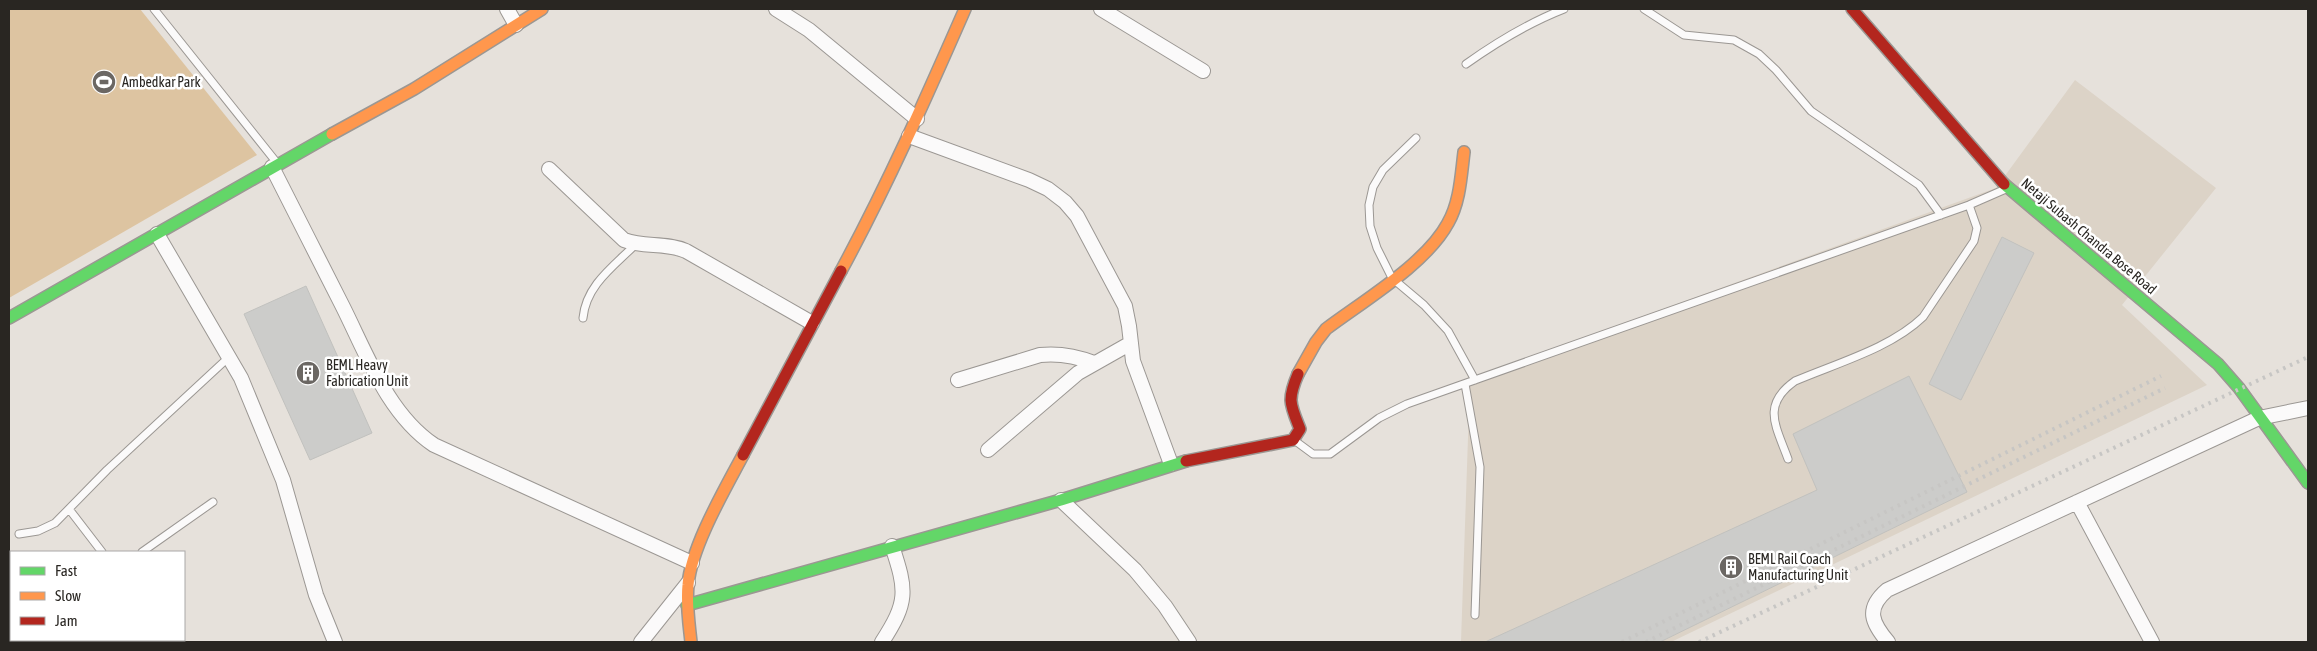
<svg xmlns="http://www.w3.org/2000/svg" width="2317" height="651" viewBox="0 0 2317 651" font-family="'Asap Condensed',sans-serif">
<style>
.built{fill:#dcd3c7}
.green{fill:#ddc4a1}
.building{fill:#ccccca;stroke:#c1c1be}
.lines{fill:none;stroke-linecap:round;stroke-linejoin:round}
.lane-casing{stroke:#9b9793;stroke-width:9}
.street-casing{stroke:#9b9793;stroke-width:16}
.fast-casing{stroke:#9b9793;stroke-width:14}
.slow-casing{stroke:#9b9793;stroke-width:14}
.jam-casing{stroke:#9b9793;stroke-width:14}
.lane{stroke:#fbfafa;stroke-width:7}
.street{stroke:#fbfafa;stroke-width:14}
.fast{stroke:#63d668;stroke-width:11}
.slow{stroke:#ff974d;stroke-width:11}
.jam{stroke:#b3261e;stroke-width:11}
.rail{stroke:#c7c6c4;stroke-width:4;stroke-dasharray:2.5 5;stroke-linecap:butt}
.labels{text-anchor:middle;stroke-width:5;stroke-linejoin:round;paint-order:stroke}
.poi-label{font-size:14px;fill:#292622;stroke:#fff;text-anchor:start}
.street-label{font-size:14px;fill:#292622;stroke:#fff}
</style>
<rect width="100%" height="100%" fill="#e6e1db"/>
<path class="built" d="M2075 80 2216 188 2122 305 2207 385 1671 642H1461L1470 379 1996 188Z"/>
<path class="green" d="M9 9H140L257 155 9 298Z"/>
<path class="building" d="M2002 237 2034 253 1961 400 1929 384Z
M306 286 372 433 310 460 244 314Z
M1909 376 1967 492 1660 642H1485L1817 490 1793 434Z"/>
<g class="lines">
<g class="lane-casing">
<path id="lane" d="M154 9 277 163
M1644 9 1684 35 1734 40 1759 54 1776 70 1811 111 1919 185 1941 215
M1466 64C1497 42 1528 23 1564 9
M1416 138 1383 170 1373 187 1369 205 1370 226 1377 248 1392 278 1424 305 1448 331 1475 380
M583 318C586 285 614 266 636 244
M1465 384 1480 467 1475 615
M1294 440 1313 454H1330L1379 418 1407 404 1969 205 2008 188
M1788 459C1776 426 1761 405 1795 381 1837 363 1891 348 1923 317L1974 241 1977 228 1969 205
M69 509 102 552
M19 534 38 531 55 523 107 470 229 357
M142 552 213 502"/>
</g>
<g class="street-casing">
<path id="street" d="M507 9 516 25
M776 9 809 30 917 119
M1101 9 1203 71
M909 136 1029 180 1048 189 1065 202 1077 216 1125 306 1129 326 1133 361 1171 464
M272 167C296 214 319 260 343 307 367 355 388 414 434 445L692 563
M549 169 624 240C644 248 665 242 686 251L812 323
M157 234 241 378 283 480 316 595 335 642
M958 380 1040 355C1059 353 1076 356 1094 363
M988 450 1078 373 1131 343
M1061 500 1135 570 1165 606 1189 642
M2077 502 2152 642
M641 642 688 583
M882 642C908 602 907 591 892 546
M1888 642C1872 623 1865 609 1887 590L2259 418 2308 408"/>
</g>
<g class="fast-casing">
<path id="fast" d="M2004 184 2218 364 2239 388 2308 483
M9 318 332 134
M687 605 1061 500 1186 461"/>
</g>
<g class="slow-casing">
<path id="slow" d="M332 134 414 89 542 9
M841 271C887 186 926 98 965 9
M1298 374 1316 342 1326 329C1363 301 1426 264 1448 223 1460 202 1461 176 1464 152
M691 642C689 623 686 604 688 585 691 547 725 489 743 455"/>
</g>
<g class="jam-casing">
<path id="jam" d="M1852 9 2004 184
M743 455 841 271
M1186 461 1293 440 1300 429C1290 404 1287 400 1298 374"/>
</g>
<use href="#lane" class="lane"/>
<use href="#street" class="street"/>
<use href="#fast" class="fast"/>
<use href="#slow" class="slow"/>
<use href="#jam" class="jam"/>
<path class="rail" d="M1622 642 2161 376
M1646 642 2165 388
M1699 642 2308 357"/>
</g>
<defs>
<g id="stadium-disc" transform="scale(1.25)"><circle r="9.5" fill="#6b6763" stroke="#fff"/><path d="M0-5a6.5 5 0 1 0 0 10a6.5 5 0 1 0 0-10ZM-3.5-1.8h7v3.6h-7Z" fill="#fff"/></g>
<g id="building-disc" transform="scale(1.25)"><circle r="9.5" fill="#6b6763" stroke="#fff"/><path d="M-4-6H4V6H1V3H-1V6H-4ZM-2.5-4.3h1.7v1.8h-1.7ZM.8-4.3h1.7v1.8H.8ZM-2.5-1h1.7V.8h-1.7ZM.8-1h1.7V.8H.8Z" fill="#fff"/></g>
</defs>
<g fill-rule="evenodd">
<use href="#stadium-disc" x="104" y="82"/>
<use href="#building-disc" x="308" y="373"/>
<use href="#building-disc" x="1731" y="567"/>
</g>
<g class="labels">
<g class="poi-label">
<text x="122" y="87">Ambedkar Park</text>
<text x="326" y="370">BEML Heavy<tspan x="326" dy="16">Fabrication Unit</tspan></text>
<text x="1748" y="564">BEML Rail Coach<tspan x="1748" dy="16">Manufacturing Unit</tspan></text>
</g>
<g class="street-label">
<text transform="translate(2089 236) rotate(40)" y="5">Netaji Subash Chandra Bose Road</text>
</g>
</g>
<rect width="2317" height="651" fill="none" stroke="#292622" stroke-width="20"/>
<rect x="10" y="551" width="175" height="90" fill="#ffffff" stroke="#a9a8a7"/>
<rect x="20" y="567" width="25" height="8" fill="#63d668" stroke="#a9a8a7"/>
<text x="55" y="576" font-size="15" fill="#292622">Fast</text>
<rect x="20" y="592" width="25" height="8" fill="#ff974d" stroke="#a9a8a7"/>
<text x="55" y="601" font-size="15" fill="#292622">Slow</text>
<rect x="20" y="617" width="25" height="8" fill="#b3261e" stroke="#a9a8a7"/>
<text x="55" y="626" font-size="15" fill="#292622">Jam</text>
</svg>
